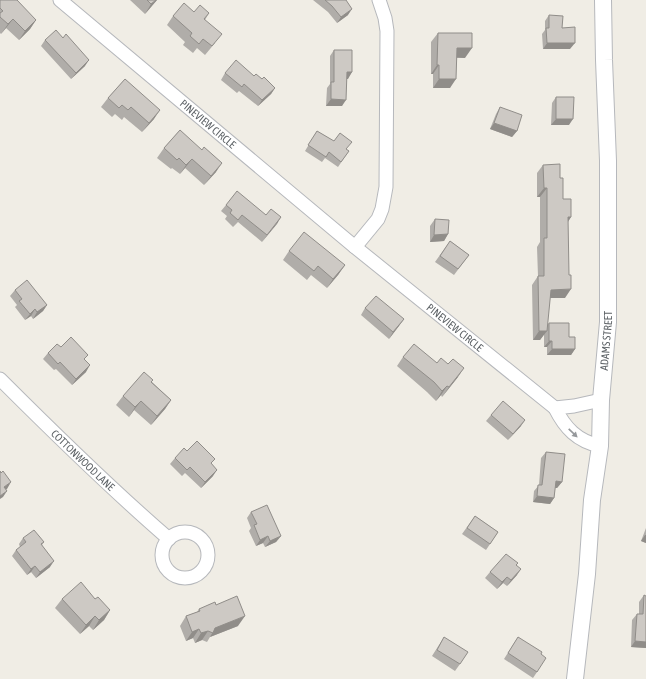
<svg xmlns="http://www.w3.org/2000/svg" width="646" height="679" viewBox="0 0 646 679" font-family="'Asap Condensed',sans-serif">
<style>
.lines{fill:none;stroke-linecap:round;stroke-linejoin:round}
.minor-casing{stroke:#b6b8bc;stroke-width:15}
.tertiary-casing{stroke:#b6b8bc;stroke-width:18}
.minor{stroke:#fff;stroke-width:13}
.tertiary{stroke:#fff;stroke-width:16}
.wall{fill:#b0ada9}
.shaded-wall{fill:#908d89}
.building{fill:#cdc9c4;stroke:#908d89}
.oneway{fill:#96999c}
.labels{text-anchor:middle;stroke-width:4;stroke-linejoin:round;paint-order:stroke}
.street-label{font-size:11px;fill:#5d6266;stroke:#fff}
</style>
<rect width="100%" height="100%" fill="#f0ede5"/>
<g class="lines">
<g class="minor-casing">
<g id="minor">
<path id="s1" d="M60 0 355 247 555 408C565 428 577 441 600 446"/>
<path d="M355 247 378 219 382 209 386 187 387 31 385 18 379 0"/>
<path id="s2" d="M0 379C55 434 110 488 169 539"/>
<path d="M555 408 574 406 601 400"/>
<circle cx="185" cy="555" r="23"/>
</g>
</g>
<g class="tertiary-casing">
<g id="tertiary">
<path id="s3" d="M575 679 587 574 592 500 600 446 601 400 608 322V161L604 60 603 0"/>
</g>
</g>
<use href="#minor" class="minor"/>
<use href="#tertiary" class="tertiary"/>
</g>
<path class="wall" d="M0 0 36 20 30 29 19 40 6 28 1 34 0 33Z
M130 0H157L145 14Z
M313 0H346L348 15 337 23 328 12Z
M194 12 209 13 205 20 215 43 205 55 197 48 193 53 183 45 185 42 167 25 173 16Z
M549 15 562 28 570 49H543L542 34 545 30V21Z
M438 33 465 58H457L450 88H433V74H431V42Z
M45 40 85 66 71 79 41 46Z
M334 50 352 72 347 79 342 106H326L327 88 330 84V56Z
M225 73 254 76 262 79 275 88 271 94 258 106 239 91 237 93 221 80Z
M125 79 154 119 142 132 124 117 122 120 115 114 112 117 101 107 108 98Z
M556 97 569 125H551L552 103Z
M500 107 517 131 512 137 490 129 496 114Z
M180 130 216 172 204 185 185 168 180 174 172 168 171 169 157 158 164 148Z
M317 131 349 151 338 167 325 158 322 162 305 151Z
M543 165 560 178 563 199 571 217 568 222 565 298H550L547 325 549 323 569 337 575 349 571 355H547V347H544V334L540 340H533L532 285 538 276 537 247 540 242V197H537V173Z
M226 205 266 215 281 217 262 242 238 222 233 227 225 219 227 216 221 211Z
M435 219 448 234 444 241 430 242V226Z
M450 241 469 255 454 275 435 262Z
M289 251 345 265 338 275 327 288 311 275 307 280 283 260Z
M15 290 47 305 43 311 33 319 31 316 25 320 15 307 17 305 10 296Z
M365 308 404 319 389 339 361 315Z
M61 347 85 360 86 372 72 385 56 369 54 370 43 359 48 353Z
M403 357 437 363 458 377 442 397 441 395 436 401 427 392 397 366Z
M152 382 171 400 165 409 151 425 134 410 129 417 116 405 123 396Z
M491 415 521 426 508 440 486 421Z
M187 451 211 464 213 476 201 488 185 473 182 476 170 464 175 458Z
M546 452 562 482 557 488H555L554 498 550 504 533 502 534 491 539 485 541 458Z
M251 512 281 536 276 542 265 547 263 543 256 546 249 531 251 528 247 518Z
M475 516 498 532 486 550 462 534Z
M646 528V543L641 541Z
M23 538 44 542 42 545 50 567 36 578 31 572 27 575 12 556 16 550 20 547 19 544Z
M517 565V575L507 586 503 583 497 589 485 578 490 572Z
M644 595 646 648 631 647 632 620 637 614H639V602Z
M62 599H95L110 610 104 620 93 630 89 626 80 634 55 608Z
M216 605 238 626 210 637 207 642 202 640 195 643 193 638 186 641 180 626 186 616 197 612 199 609Z
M444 637 460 664 455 671 432 656Z
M518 637 541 654 537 672 533 678 504 659Z"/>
<path class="shaded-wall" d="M156 0H157L145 14 151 4Z
M352 9 348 15 337 23 341 17Z
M13 19 6 28 1 34 8 24Z
M36 20 30 29 19 40 25 31Z
M547 43H575L570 49H543Z
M457 48H472L465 58 450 57Z
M89 60 85 66 71 79 76 73Z
M437 65H439L433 74H431Z
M347 72H352L348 79H343Z
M439 79H456L450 88H433Z
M275 88 271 94 258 106 262 100Z
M331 99 346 100 342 106H326Z
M160 110 154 119 142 132 149 123Z
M556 119H573L569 125H551Z
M494 123 517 131 512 137 490 129Z
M192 159 185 168 180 174 186 165Z
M222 163 216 172 204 185 211 176Z
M544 188H547L540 197H537Z
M281 217 277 224 262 242 267 235Z
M568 217H571L565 226Z
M448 234 444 241 430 242 434 235Z
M345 265 338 275 327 288 333 279Z
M571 289 565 298H544L551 290Z
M47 305 43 311 33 319 37 312Z
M35 309 31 316 25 320 30 314Z
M404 319 399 326 389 339 393 332Z
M539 331H547L540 340H533Z
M549 341H552L547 347H544Z
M552 349H575L571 355H547Z
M90 365 86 372 72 385 76 379Z
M464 368 458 377 442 397 449 387Z
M447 386 441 395 436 401 442 391Z
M171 400 165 409 151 425 157 416Z
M141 401 134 410 129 417 135 407Z
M525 420 521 426 508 440 513 434Z
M217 470 213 476 201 488 205 482Z
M556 481 562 482 557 488H552Z
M11 482 7 489 0 493 4 487Z
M7 491 3 497 0 499V496Z
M537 496 554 498 550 504 533 502Z
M645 535H646V543L641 541Z
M268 536 263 543 256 546 260 540Z
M281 536 276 542 265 547 270 541Z
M54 561 50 567 36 578 40 572Z
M35 566 31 572 27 575 31 569Z
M521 569 517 575 507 586 511 580Z
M507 577 503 583 497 589 502 582Z
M110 610 104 620 93 630 99 620Z
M95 616 89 626 80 634 86 625Z
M245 616 238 626 210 637 215 628Z
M199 629 193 638 186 641 192 632Z
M208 631 202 640 195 643 201 633Z
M635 641 646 642V648L631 647Z"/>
<path class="building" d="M0 0H17L36 20 25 31 13 19 8 24 0 17V13L3 11 0 8Z
M147 0H156L151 4Z
M325 0H346L352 9 341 17 332 6Z
M184 3 194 12 200 5 209 13 204 19 222 34 212 46 203 39 199 44 190 36 192 33 173 16Z
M549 15 563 16 562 28 575 27V43H547L546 28H549Z
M56 30 63 38 66 34 89 60 76 73 45 40Z
M438 33H472V48H457L456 79H439V65H437Z
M334 50H352V72H347L346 100 331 99V82H334Z
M236 60 254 76 256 74 262 79 264 77 275 88 262 100 244 84 242 87 225 73Z
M125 79 160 110 149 123 131 107 128 110 122 105 119 108 108 98Z
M556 97H574L573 119H556Z
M500 107 522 115 517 131 494 123Z
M180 130 202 150 204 147 222 163 211 176 192 159 186 165 179 158 177 160 164 148Z
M317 131 334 141 340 133 352 142 346 149 349 151 341 162 329 152 326 157 308 145Z
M560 164V178H563V199H571V217H568L569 275H571V289L551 290 547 331H539L538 276H544V238H547V188H544L543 165Z
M237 191 266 215 271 209 281 217 267 235 242 215 238 220 230 213 232 210 226 205Z
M435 219 449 220 448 234 434 235Z
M304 232 345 265 333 279 318 266 314 271 289 251Z
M450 241 469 255 458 269 440 256Z
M27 280 47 305 37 312 35 309 30 314 19 301 22 299 15 290Z
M376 296 404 319 393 332 365 308Z
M549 323H569V337H575V349H552V341H549Z
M71 337 88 355 84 359 90 365 76 379 60 362 58 364 48 353 57 344 61 347Z
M414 344 437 363 441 358 448 364 453 359 464 368 449 387 447 386 442 391 434 382 403 357Z
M144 372 153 380 151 382 171 400 157 416 141 401 135 407 123 396Z
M503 401 525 420 513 434 491 415Z
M197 441 215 459 211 463 217 470 205 482 190 467 187 470 175 458 184 448 187 451Z
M546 452 565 454 562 482 556 481 554 498 537 496 538 485H542Z
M0 471 1 473 3 471 11 482 4 487 7 491 0 496Z
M267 505 281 536 270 541 268 536 260 540 254 525 257 524 251 512Z
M475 516 498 532 490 544 467 528Z
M34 530 44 542 41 544 54 561 40 572 35 566 31 569 16 550 26 542 23 538Z
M506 554 518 563 516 565 521 569 511 580 507 577 502 582 490 572Z
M81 582 95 599 98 597 110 610 99 620 95 616 86 625 62 599Z
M644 595 646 596V642L635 641 637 614H643Z
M237 596 245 616 215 628 213 633 208 631 201 633 199 629 192 632 186 616 200 611 199 609 215 602 216 605Z
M444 637 468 652 460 664 437 650Z
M518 637 542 652 541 654 546 658 537 672 508 653Z"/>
<defs><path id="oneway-solid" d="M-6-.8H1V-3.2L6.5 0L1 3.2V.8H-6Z"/></defs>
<use class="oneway" href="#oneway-solid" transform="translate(573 433) rotate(44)"/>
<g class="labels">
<g class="street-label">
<text dy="4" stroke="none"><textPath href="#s1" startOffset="193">PINEVIEW CIRCLE</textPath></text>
<text dy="4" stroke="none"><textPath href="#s1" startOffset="513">PINEVIEW CIRCLE</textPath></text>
<text dy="4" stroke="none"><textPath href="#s3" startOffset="340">ADAMS STREET</textPath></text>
<text dy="4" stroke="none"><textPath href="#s2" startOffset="116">COTTONWOOD LANE</textPath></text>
</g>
</g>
</svg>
